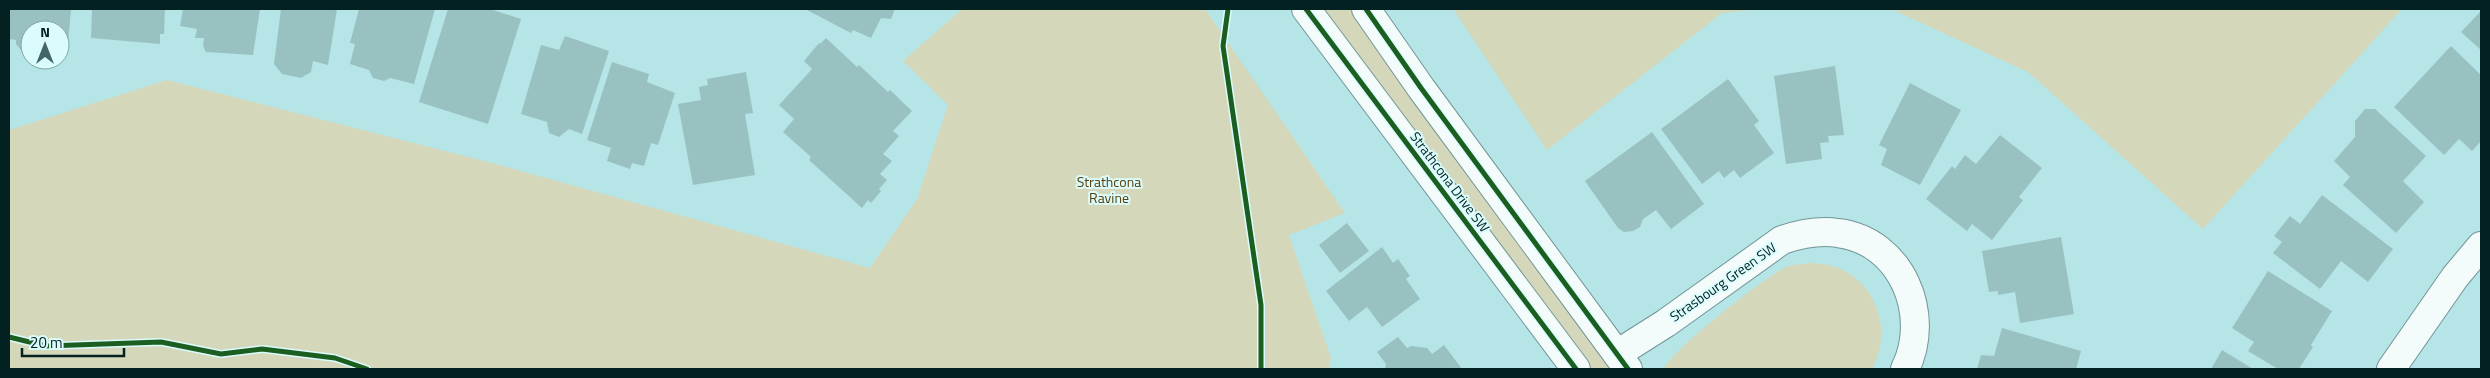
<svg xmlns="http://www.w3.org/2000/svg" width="2490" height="378" viewBox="0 0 2490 378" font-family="'Titillium Web',sans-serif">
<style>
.green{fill:#d5d7ba}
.building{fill:#9ac1c2}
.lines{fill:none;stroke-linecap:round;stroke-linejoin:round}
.minor-casing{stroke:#729596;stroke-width:30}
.tertiary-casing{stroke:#729596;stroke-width:30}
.minor{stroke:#f4fbfb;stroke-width:28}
.tertiary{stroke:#f4fbfb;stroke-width:28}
.cycleway-casing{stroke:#dbfcfd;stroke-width:8}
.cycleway{stroke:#1b5e20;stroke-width:5}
.labels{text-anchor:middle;stroke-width:4;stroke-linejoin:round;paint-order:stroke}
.park-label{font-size:14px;fill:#593d08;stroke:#dbfcfd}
.street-label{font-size:14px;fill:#042122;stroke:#dbfcfd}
</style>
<rect width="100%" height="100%" fill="#b5e5e7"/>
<path class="green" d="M962 9H1205L1345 213 1289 235 1331 358 1329 369H9V130L167 80 492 163 870 268 917 199 948 105 903 61Z
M1323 9H1351L1615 369H1592Z
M1453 9H1761L1722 13 1547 150Z
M1891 9H2402L2203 229 2028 72Z
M1813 263C1823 264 1833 265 1843 270 1880 289 1891 334 1872 369H1664C1671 350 1761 281 1782 269 1791 264 1803 264 1813 263Z"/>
<path class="building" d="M9 9H71L68 45 60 44V30H30V54H24L16 44V40L9 39Z
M92 9H165L164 34H160V44L91 38Z
M183 9H260L253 55 206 52 203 46 204 38H195L197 29 180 26Z
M281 9H337L328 65 313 61 311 72 301 78 282 74 274 64Z
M359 9H435L414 84 390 78 384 81 373 78 369 70 350 64 355 44 350 43Z
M448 9H490L521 19 488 124 419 102Z
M805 9H895L891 19 881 18 871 38 853 30 851 33Z
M2481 11V50L2461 32Z
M565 36 609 51 582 134 569 129 559 137 549 133 547 122 521 114 541 45 559 50Z
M826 38 857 67 859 65 888 92 890 90 912 111 893 131 899 136 883 154 892 161 880 174 887 180 879 189 881 191 871 203 868 200 862 208 809 160 811 157 783 132 794 119 779 105 812 69 804 61 819 43 820 44Z
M2451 46 2481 75V141L2472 151 2459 139 2444 155 2394 107Z
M612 62 649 74 647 82 675 93 658 145 651 143 644 166 632 163 630 169 607 161 611 148 587 140Z
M1835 66 1844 135 1828 136 1829 142 1820 143 1822 159 1786 164 1774 76Z
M746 72 753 113 745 114 755 175 693 185 678 104 701 100 699 87 708 85 707 79Z
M1728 79 1759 121 1754 125 1774 153 1740 178 1734 170 1724 178 1719 171 1702 184 1661 129Z
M1910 83 1961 110 1920 185 1881 165 1887 149 1879 145Z
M2365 109H2375L2426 156 2403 181 2424 202 2396 233 2343 185 2350 177 2334 161 2355 137V121Z
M1652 132 1704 204 1671 229 1656 210 1643 219 1640 227 1633 231 1624 232 1618 228 1585 181Z
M2000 135 2042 168 2019 197 2023 200 1992 240 1972 224 1967 231 1926 199 1952 166 1955 169 1965 155 1976 164Z
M2322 195 2393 249 2368 282 2341 261 2320 289 2273 253 2282 242 2274 236 2290 216 2300 224Z
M1347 223 1369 251 1340 273 1319 245Z
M2061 237 2074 314 2020 323 2015 292 1998 295V291L1989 292 1982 251Z
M1382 247 1393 263 1398 259 1410 276 1406 279 1420 299 1382 327 1367 307 1349 321 1326 291Z
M2268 271 2332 311 2311 345 2313 347 2299 369H2278L2248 351 2254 342 2232 328Z
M2002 328 2081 351 2076 369H1977L1981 355 1994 356Z
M1398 337 1407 348 1411 346 1427 348 1432 354 1444 345 1462 369H1385L1386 364 1377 352Z
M2222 350 2253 369H2211Z"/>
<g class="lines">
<g class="minor-casing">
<path id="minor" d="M1617 354 1666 323 1782 240C1800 234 1818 230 1838 233 1902 241 1932 315 1905 369
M2391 369 2455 277 2481 246"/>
</g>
<g class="tertiary-casing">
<path id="tertiary" d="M1306 9 1576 369
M1366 9 1421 88 1628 369"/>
</g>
<use href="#minor" class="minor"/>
<use href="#tertiary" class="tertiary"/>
<g class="cycleway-casing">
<path id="cycleway" d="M1228 9 1223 46 1261 305V369
M1306 9 1576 369
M1366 9 1421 88 1628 369
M9 337 46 346 161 342 221 354 262 349 335 358 367 369"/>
</g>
<use href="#cycleway" class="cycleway"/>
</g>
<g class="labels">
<g class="park-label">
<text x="1109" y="187">Strathcona<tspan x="1109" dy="16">Ravine</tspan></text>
</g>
<g class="street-label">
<text transform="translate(1450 182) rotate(53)" y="5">Strathcona Drive SW</text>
<text transform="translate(1723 282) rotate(-35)" y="5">Strasbourg Green SW</text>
</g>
</g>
<rect width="2490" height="378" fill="none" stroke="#042122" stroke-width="20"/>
<g transform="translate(45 45)"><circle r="24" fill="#dbfcfd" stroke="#85a4a5"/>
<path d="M0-4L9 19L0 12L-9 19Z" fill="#426667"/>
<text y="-8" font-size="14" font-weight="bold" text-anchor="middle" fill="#042122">N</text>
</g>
<path d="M22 348v8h102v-8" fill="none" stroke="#042122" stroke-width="2.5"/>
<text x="30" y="348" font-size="15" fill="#042122" stroke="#dbfcfd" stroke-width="4" paint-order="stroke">20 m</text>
</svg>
